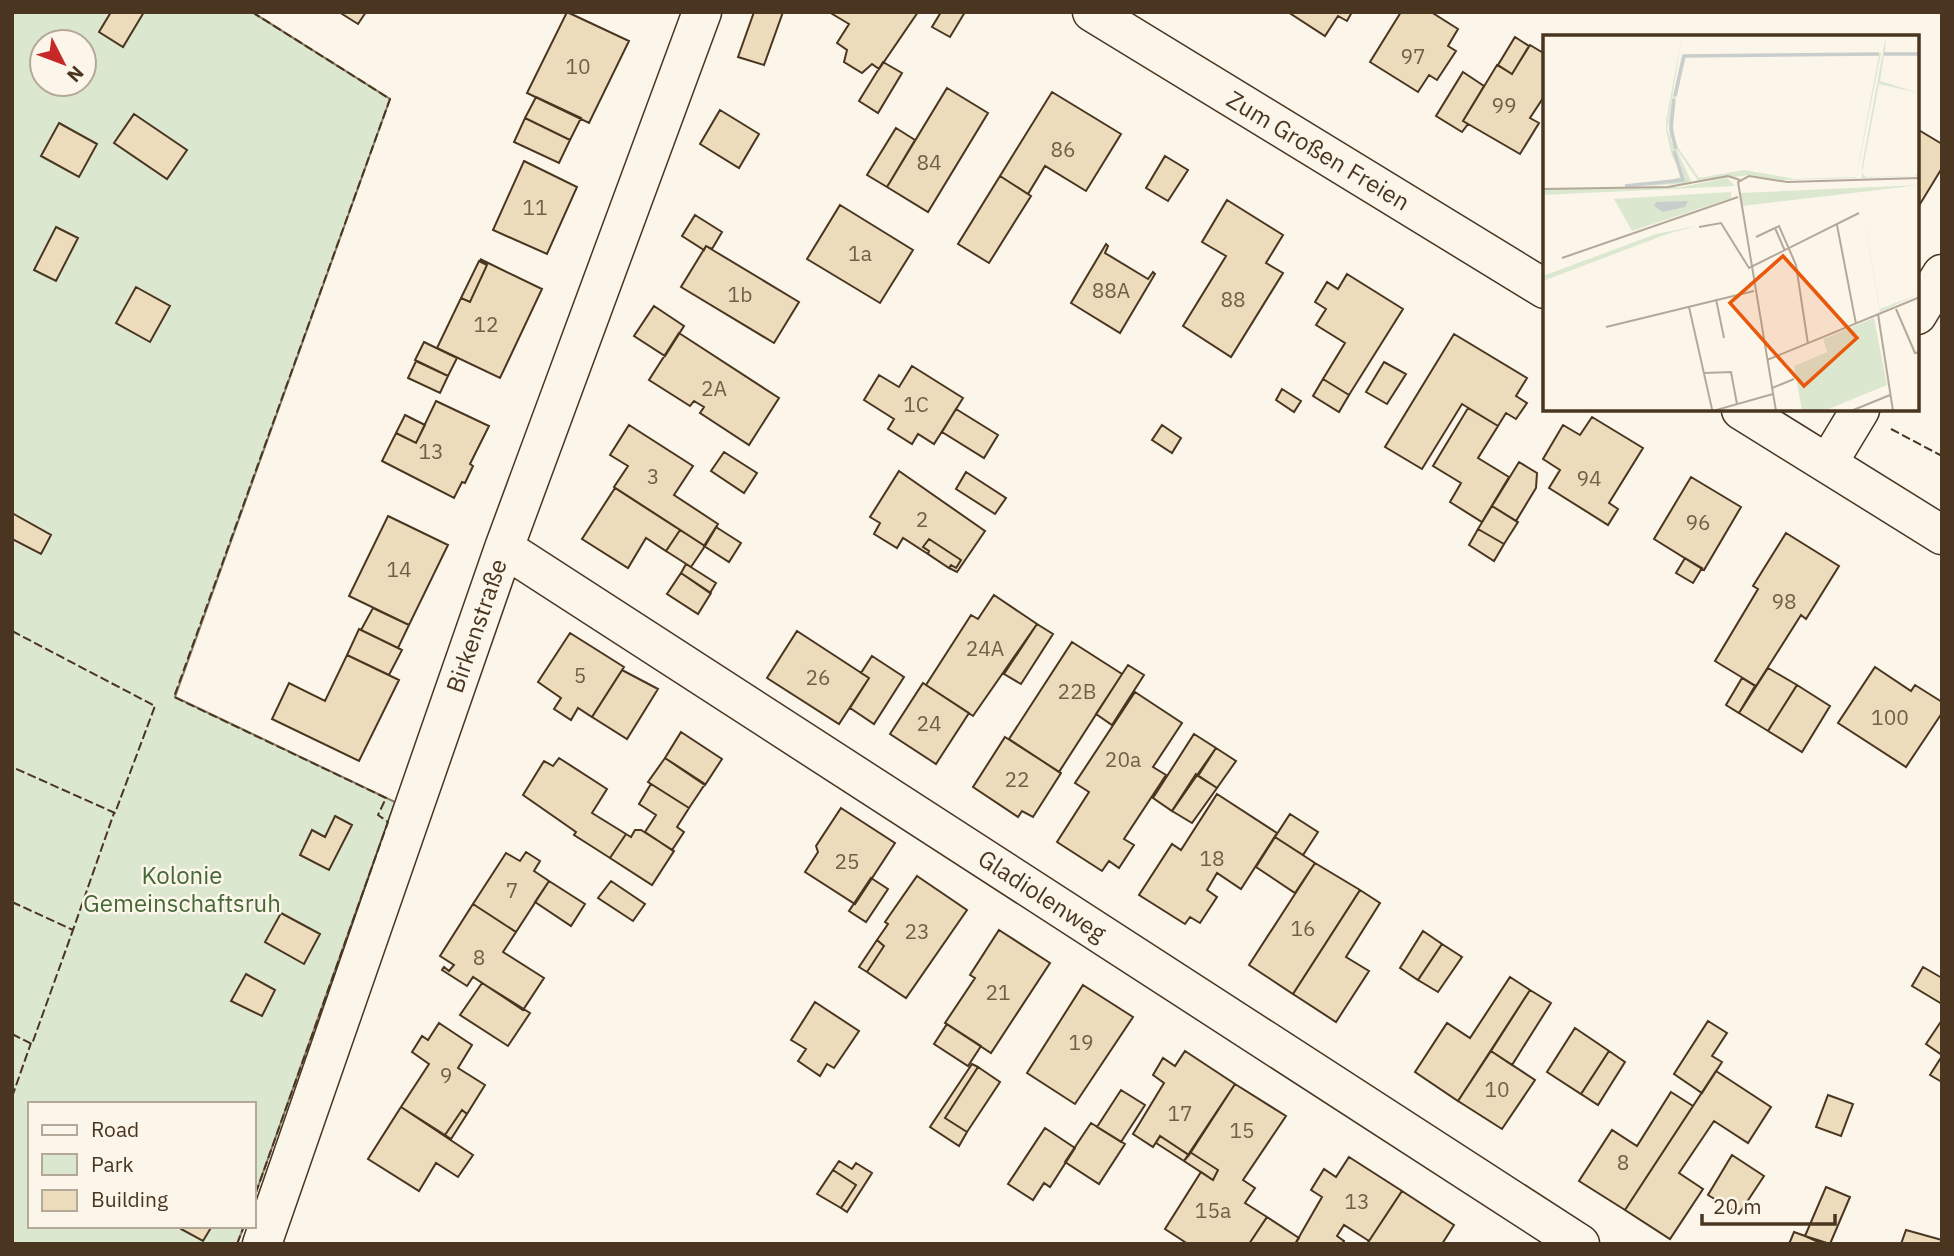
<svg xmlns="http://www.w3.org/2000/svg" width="1954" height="1256" viewBox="0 0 1954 1256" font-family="'IBM Plex Sans',sans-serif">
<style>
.green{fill:#dce7d0;stroke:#887966;stroke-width:2;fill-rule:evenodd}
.building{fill:#ecdcbc;stroke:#4a3520;stroke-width:2}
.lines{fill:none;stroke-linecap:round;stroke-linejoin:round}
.minor-casing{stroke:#4a3520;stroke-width:41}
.minor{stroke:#fbf6e9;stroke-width:38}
.fence{stroke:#4a3520;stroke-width:2;stroke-dasharray:9 3.5;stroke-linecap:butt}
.labels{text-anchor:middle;stroke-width:5;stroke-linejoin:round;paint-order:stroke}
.number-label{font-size:21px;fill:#725f47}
.street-label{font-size:24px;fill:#4a3520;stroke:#fbf6e9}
.park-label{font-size:24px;fill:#436837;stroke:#fbf6e9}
.inset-river{fill:none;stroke:#c9cecd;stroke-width:3.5}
.inset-road{fill:none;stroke:#b4a999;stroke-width:2}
.view{fill:#e8590c;fill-opacity:0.15;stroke:#e8590c;stroke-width:3.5}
.inset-edge{fill:none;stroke:#4a3520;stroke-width:3.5}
</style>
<rect width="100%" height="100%" fill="#fbf6e9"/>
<path class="green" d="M12 12H252L390 99 175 697 395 802 254 1198V1104H30V1226H244L237 1244H12ZM42 42H84V84H42Z"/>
<path class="building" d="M111 12H144L123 47 99 32Z
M339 12H366L358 24Z
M567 12 629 41 589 123 527 93Z
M754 12H783L764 65 738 57Z
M829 12H918L879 69 872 64 862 73 844 62 847 50 837 43 849 24Z
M941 12H965L950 37 932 27Z
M1288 12H1352L1347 21 1338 16 1325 36Z
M1401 12H1431L1458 29 1448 46 1456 51 1437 80 1429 75 1418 92 1370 62Z
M1515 37 1529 46 1512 74 1498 65Z
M1530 45 1545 54V95L1530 118 1539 123 1520 154 1463 121 1497 65 1512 74Z
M883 62 902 73 878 113 859 101Z
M1463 72 1484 86 1463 121 1468 124 1462 132 1436 116Z
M947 88 988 113 928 212 887 187Z
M1052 92 1121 134 1086 191 1045 166 1028 194 1000 176Z
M536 97 581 118 570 140 525 118Z
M720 110 759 134 739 168 700 144Z
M134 114 187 150 167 179 114 143Z
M525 118 570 140 559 163 514 142Z
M59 123 97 144 79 177 41 156Z
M896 128 915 140 887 187 867 175Z
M1917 129 1942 144V168L1917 209Z
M1165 156 1188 170 1168 201 1146 188Z
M524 161 577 187 547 254 493 230Z
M1000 176 1031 196 989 263 958 244Z
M1227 200 1283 235 1266 263 1283 273 1231 357 1183 326 1226 256 1202 242Z
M840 205 913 250 880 303 807 259Z
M695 215 722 232 712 249 706 246 704 250 682 236Z
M56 227 78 238 56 281 34 270Z
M1106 244 1108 246 1105 253 1148 279 1153 272 1155 274 1120 333 1071 303Z
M706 246 799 302 774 343 681 287Z
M480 259 542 289 500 378 437 348 461 298 470 302 487 265Z
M479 261 487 265 470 302 461 298Z
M1347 274 1403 309 1349 395 1323 379 1345 343 1316 325 1326 309 1315 302 1327 282 1338 289Z
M136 287 170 306 150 342 116 323Z
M654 306 684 326 665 356 634 336Z
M679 333 779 398 749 445 700 413 704 407 694 401 690 406 649 380Z
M1454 334 1527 378 1516 396 1527 403 1516 419 1506 413 1498 426 1462 404 1422 469 1385 447Z
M424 342 457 358 448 376 415 360Z
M416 361 448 376 440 393 408 378Z
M1384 362 1406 374 1387 404 1366 392Z
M912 366 963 398 934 444 918 434 912 444 888 429 894 419 864 400 879 375 899 387Z
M1323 379 1349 395 1339 412 1313 396Z
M1282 389 1301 401 1294 412 1276 400Z
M436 401 489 426 470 464 473 466 465 483 462 482 454 498 382 461 396 433 416 443Z
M1468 408 1498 426 1478 458 1509 477 1482 522 1450 502 1461 483 1433 466Z
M956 409 998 435 984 458 942 432Z
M405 415 425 425 416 443 396 433Z
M1592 417 1643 448 1609 503 1618 509 1608 525 1549 488 1560 470 1543 459 1563 425 1580 435Z
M629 425 693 466 674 495 718 524 705 546 614 487 628 466 610 455Z
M1162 425 1181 438 1172 453 1152 440Z
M724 452 757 473 744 493 711 471Z
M1519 462 1537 473 1536 488 1516 521 1492 506Z
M899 471 985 531 957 572 949 568 951 565 956 568 961 560 929 539 923 547 929 551 928 554 903 538 897 548 874 534 880 523 870 517Z
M966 472 1006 498 995 514 956 489Z
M1691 477 1741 507 1704 570 1654 539Z
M615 488 680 530 666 551 646 538 628 568 582 539Z
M1492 506 1518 522 1504 544 1478 529Z
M12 513 51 535 41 554 12 539Z
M388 516 448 545 409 625 349 596Z
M716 527 741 543 729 562 704 546Z
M1478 529 1504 544 1494 561 1469 545Z
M680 530 705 546 691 567 666 551Z
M1786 533 1839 566 1806 619 1801 615 1756 686 1715 661 1758 589 1753 586Z
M929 539 961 560 956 568 951 565 949 568 928 554 929 551 923 547Z
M1685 558 1702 568 1693 583 1676 573Z
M686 564 716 583 710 593 681 573Z
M681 573 711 593 698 614 667 594Z
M994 595 1037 624 973 716 926 685 971 615 978 619Z
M373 608 409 625 398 648 361 630Z
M1037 624 1053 634 1021 684 1004 674Z
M359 629 402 650 389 675 347 655Z
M797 631 869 678 839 724 767 678Z
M570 633 624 667 592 717 578 708 571 720 554 709 561 698 538 682Z
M1072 642 1122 674 1059 772 1009 739Z
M347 655 399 680 359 761 272 719 289 683 325 701Z
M872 656 904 677 874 724 850 708 869 678 861 673Z
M1128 665 1144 675 1112 725 1096 714Z
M1875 667 1911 691 1915 685 1942 702V713L1906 767 1838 723Z
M1768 668 1797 685 1768 731 1739 713Z
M622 670 658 689 627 739 592 717Z
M1742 678 1755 686 1739 713 1726 705Z
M923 683 969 713 936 764 890 734Z
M1797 685 1830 706 1802 752 1768 731Z
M1135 692 1182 723 1153 767 1166 775 1124 839 1134 845 1119 868 1109 861 1102 871 1057 842 1089 792 1075 783Z
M681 732 722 759 705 785 665 758Z
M1194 734 1216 748 1172 811 1153 798Z
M1005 737 1061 773 1033 817 1022 811 1018 817 973 787Z
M1216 748 1236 761 1217 788 1198 776Z
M559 758 607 789 592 813 626 834 610 858 574 835 576 832 523 795 544 761 553 766Z
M665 758 705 784 689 808 648 782Z
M1196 774 1217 788 1192 823 1172 811Z
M651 784 689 808 677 827 684 832 672 850 645 832 656 815 639 804Z
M1217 794 1277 833 1241 889 1217 873 1207 890 1217 897 1200 923 1190 917 1185 924 1139 895 1172 844 1181 850Z
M841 808 895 843 855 904 805 872 818 852 816 846Z
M1290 814 1318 832 1303 855 1275 837Z
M335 816 352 825 329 870 300 855 312 830 325 837Z
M635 830H641L674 851 652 885 610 858 626 834 631 837Z
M1275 837 1315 863 1295 893 1256 867Z
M526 852 540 861 534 871 549 881 516 932 473 904 506 853 520 861Z
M1315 863 1360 890 1293 994 1249 965Z
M917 876 967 910 906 998 867 972 884 946 877 940 888 924 885 922Z
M871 878 888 889 866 922 849 911Z
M549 881 585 904 571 926 535 902Z
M611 881 645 904 633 921 598 898Z
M1360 890 1380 903 1346 957 1369 971 1336 1022 1293 994Z
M473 904 516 932 503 952 544 978 523 1010 473 977 467 986 442 970 444 967 449 971 454 965 440 956Z
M281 913 320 934 304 964 265 942Z
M999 930 1050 963 991 1053 945 1023 975 978 970 975Z
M1423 931 1442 944 1418 980 1400 968Z
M877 940 884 946 867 972 859 967Z
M1442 944 1462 957 1438 992 1418 980Z
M1923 967 1942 978V1004L1912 986Z
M246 974 275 990 262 1016 231 1001Z
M1510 977 1530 990 1458 1101 1415 1072 1447 1023 1470 1038Z
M482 983 530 1013 508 1046 460 1015Z
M1083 985 1133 1017 1075 1104 1027 1073Z
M1530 990 1551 1003 1512 1065 1491 1051Z
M815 1002 859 1031 834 1068 827 1064 820 1076 798 1061 806 1049 791 1040Z
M1942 1020V1055L1926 1044Z
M1708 1021 1727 1033 1712 1056 1722 1062 1702 1093 1674 1074Z
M439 1023 472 1045 458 1068 485 1085 467 1114 462 1110 445 1135 401 1107 429 1064 412 1052 422 1036 428 1040Z
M947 1024 981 1046 968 1066 934 1044Z
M1575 1028 1609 1051 1581 1094 1547 1072Z
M1185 1051 1235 1084 1189 1155 1160 1136 1153 1147 1133 1134 1164 1083 1153 1075 1163 1058 1175 1066Z
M1491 1051 1535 1080 1502 1129 1458 1101Z
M1609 1051 1625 1062 1598 1105 1581 1094Z
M1942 1056V1082L1930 1075Z
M972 1064 978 1067 945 1118 967 1132 959 1146 930 1127Z
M978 1067 1000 1082 967 1132 945 1118Z
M1716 1071 1771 1107 1748 1143 1714 1121 1679 1173 1703 1189 1670 1239 1625 1210Z
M1235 1084 1286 1116 1243 1180 1255 1188 1245 1203 1267 1217 1249 1244H1188L1165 1229 1201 1172 1213 1180 1218 1170 1190 1152Z
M1121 1090 1145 1105 1121 1142 1097 1127Z
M1671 1092 1693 1106 1625 1210 1579 1181 1612 1130 1637 1146Z
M1828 1095 1853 1104 1841 1136 1816 1127Z
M401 1107 473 1155 458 1177 436 1163 419 1191 368 1159Z
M462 1110 467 1114 451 1139 445 1135Z
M1091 1123 1125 1144 1099 1184 1065 1162Z
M1045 1128 1075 1148 1050 1187 1044 1183 1033 1200 1008 1184Z
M1160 1136 1189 1155 1184 1161 1156 1143Z
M1190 1152 1218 1170 1213 1180 1184 1161Z
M1732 1155 1764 1176 1739 1214 1708 1195Z
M1349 1157 1402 1191 1369 1241 1344 1225 1337 1236 1344 1241 1342 1244H1295L1322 1197 1311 1190 1324 1169 1336 1177Z
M839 1161 852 1169 856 1163 872 1173 847 1212 841 1208 856 1185 833 1170Z
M833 1170 856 1185 841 1208 817 1194Z
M1826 1187 1850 1197 1830 1244 1805 1236Z
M1402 1191 1454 1225 1442 1244H1367Z
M1267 1217 1299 1238 1295 1244H1249Z
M182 1226H212L203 1241 181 1229Z
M1906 1230 1942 1240V1244H1901Z
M1794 1232 1805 1236 1823 1244H1789Z"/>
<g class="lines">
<g class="minor-casing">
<path id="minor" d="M1092 12 1545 289
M1917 315 1942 274
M1741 410 1942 535
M1828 463 1860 410
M504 548 1580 1244
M262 1244 504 548 702 12"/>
</g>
<use href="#minor" class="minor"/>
<path class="fence" d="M252 12 390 99 174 697 386 798 378 815 388 822 254 1198
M1891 429 1942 456
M12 631 155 706 115 813 12 767
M12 902 73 930 114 813
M12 1034 32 1044 73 930
M12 1097 31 1043
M237 1244 244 1226"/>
</g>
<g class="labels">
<g class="number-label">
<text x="1413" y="64">97</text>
<text x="578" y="74">10</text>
<text x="1504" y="113">99</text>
<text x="1063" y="157">86</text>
<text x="929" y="170">84</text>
<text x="535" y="215">11</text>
<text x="860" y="261">1a</text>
<text x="1111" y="298">88A</text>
<text x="740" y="302">1b</text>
<text x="1233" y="307">88</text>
<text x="486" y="332">12</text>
<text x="714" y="396">2A</text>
<text x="916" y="412">1C</text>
<text x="431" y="459">13</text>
<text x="653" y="484">3</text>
<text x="1589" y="486">94</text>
<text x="922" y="527">2</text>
<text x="1698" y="530">96</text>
<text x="399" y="577">14</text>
<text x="1784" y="609">98</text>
<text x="985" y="656">24A</text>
<text x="580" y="683">5</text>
<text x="818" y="685">26</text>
<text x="1077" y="699">22B</text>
<text x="1890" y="725">100</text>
<text x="929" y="731">24</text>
<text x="1123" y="767">20a</text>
<text x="1017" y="787">22</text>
<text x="1212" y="866">18</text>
<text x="847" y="869">25</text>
<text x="512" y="898">7</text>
<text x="1303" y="936">16</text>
<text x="917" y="939">23</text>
<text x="479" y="965">8</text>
<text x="998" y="1000">21</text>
<text x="1081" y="1050">19</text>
<text x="446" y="1083">9</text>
<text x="1497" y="1097">10</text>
<text x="1180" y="1121">17</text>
<text x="1242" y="1138">15</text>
<text x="1623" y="1170">8</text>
<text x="1357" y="1209">13</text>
<text x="1213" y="1218">15a</text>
</g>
<g class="street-label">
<text transform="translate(1318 151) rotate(31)" y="8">Zum Großen Freien</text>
<text transform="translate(477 626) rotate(-71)" y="8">Birkenstraße</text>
<text transform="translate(1042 896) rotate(33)" y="8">Gladiolenweg</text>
</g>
<g class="park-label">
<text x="182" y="884">Kolonie<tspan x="182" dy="28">Gemeinschaftsruh</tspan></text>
</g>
</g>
<g transform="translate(1543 35)">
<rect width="376" height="376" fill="#fbf6e9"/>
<path d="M139 0 124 94 149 148 106 151 140 141 129 121 123 95V86ZM343 0 342 18 376 20 341 19 337 46 376 58 336 49 319 138 323 142 372 141 376 137V141L319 143V131ZM338 18 313 143 234 145 205 140 156 147 128 106 125 83 139 20ZM336 20 313 142 252 144 201 135 156 143 132 108 129 79 142 22ZM184 143 192 151 0 160V154L138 152ZM377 150 199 171 197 158ZM188 157V163L89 196 71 164ZM318 167 337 274 376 259 337 277ZM154 191 124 199 0 246V241L113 199ZM331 283 344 350 281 376H259L251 331 284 317 280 304Z" fill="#dce7d0" fill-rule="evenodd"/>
<path d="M145 166 142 172 120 177 111 171 113 167Z" fill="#c9cecd"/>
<path class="inset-river" d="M341 19H377M132 61 141 21 336 19M131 64 128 94 133 114M82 151 140 145 131 116"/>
<path class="inset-road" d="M0 154 125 152 185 141 197 145M294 190 313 289M156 192 178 188 206 233 316 178M213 202 232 193M242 216 232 193 236 191 253 230 265 309M19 223 195 162M173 264 181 303M146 272 169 374V375L170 376 230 359M353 274 372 318 377 317M335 279 350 376M63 292 211 256M224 325 377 262M161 338 188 337 194 369M229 353 251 344M233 376 195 147 206 141 244 147 377 143M308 376 347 360"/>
<path class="view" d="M240 221 314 303 261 351 187 268Z"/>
<rect width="376" height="376" class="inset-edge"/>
</g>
<rect width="1954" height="1256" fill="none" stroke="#4a3520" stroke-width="28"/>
<rect x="28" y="1102" width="228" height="126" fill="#fbf6e9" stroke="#b4a999" stroke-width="2"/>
<rect x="42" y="1125" width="35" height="10" fill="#fbf6e9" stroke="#b4a999" stroke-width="2"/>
<text x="91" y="1137" font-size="21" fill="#4a3520">Road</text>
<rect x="42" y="1154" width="35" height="21" fill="#dce7d0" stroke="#b4a999" stroke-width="2"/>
<text x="91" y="1172" font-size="21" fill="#4a3520">Park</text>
<rect x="42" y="1190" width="35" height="21" fill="#ecdcbc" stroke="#b4a999" stroke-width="2"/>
<text x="91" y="1207" font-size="21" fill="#4a3520">Building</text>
<g transform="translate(63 63) rotate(132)"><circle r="33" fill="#fbf6e9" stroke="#b4a999" stroke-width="2"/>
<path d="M0-5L12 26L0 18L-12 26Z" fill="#c62828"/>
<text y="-10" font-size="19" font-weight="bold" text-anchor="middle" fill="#4a3520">N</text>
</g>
<path d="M1702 1214v10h133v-10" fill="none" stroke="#4a3520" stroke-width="3.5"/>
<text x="1713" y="1214" font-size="21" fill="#4a3520" stroke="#fbf6e9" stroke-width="5" paint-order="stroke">20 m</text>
</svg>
